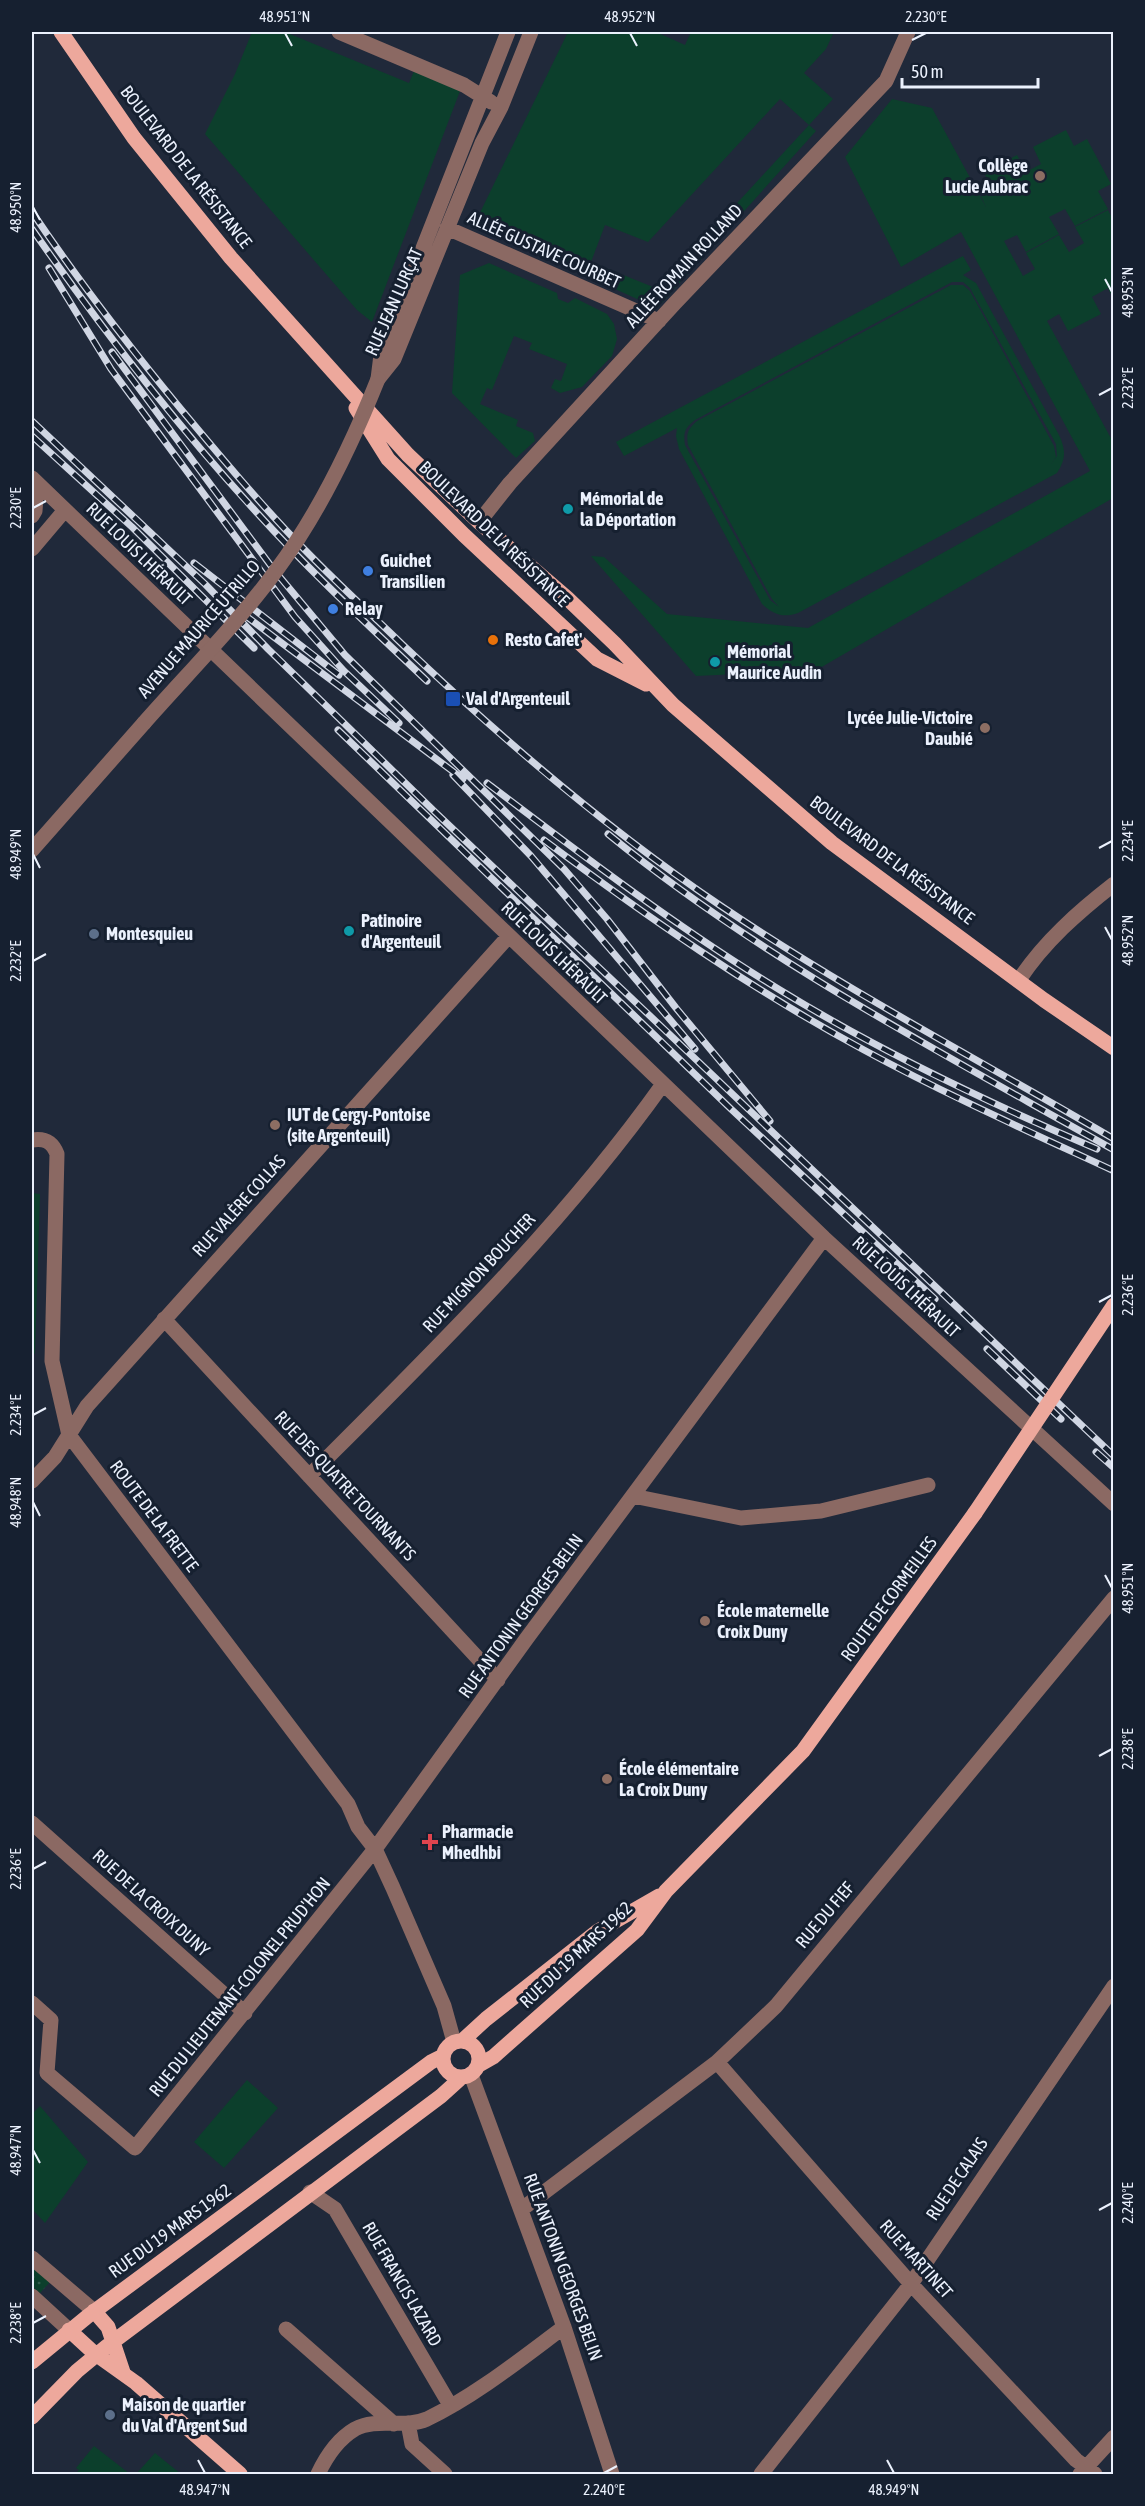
<svg xmlns="http://www.w3.org/2000/svg" width="1145" height="2506" viewBox="0 0 1145 2506" font-family="'Asap Condensed',sans-serif">
<style>
.grass{fill:url(#grass-dots)}
.green{fill:#0c3f2c;fill-rule:evenodd}
.lines{fill:none;stroke-linecap:round;stroke-linejoin:round}
.minor{stroke:#8b6963;stroke-width:15}
.major{stroke:#eda89c;stroke-width:15}
.rail-casing{stroke:#d0d6e3;stroke-width:7}
.rail{stroke:#162030;stroke-width:4.5;stroke-dasharray:14;stroke-linecap:butt}
.minor-bridge{stroke:#8b6963;stroke-width:15}
.major-bridge{stroke:#eda89c;stroke-width:15}
.ticks{fill:none;stroke:#ebf1fd;stroke-width:2}
.education-dot{fill:#8d6e63;stroke:#162030;stroke-width:2}
.culture-dot{fill:#0f9aa8;stroke:#162030;stroke-width:2}
.shop-dot{fill:#3f7fe0;stroke:#162030;stroke-width:2}
.food-dot{fill:#e8710a;stroke:#162030;stroke-width:2}
.transit-dot{fill:#1a4fb4;stroke:#162030;stroke-width:2}
.service-dot{fill:#5c6f8a;stroke:#162030;stroke-width:2}
.health-dot{fill:#e0444e;stroke:#162030;stroke-width:2}
.labels{text-anchor:middle;stroke-width:6;stroke-linejoin:round;paint-order:stroke}
.poi-label{font-size:18px;font-weight:bold;fill:#ebf1fd;stroke:#162030;text-anchor:start}
.street-label{font-size:18px;fill:#ebf1fd;stroke:#162030}
.neatline{fill:none;stroke:#ebf1fd;stroke-width:2}
.ticks-label{font-size:15px;text-anchor:middle;fill:#ebf1fd}
</style>
<defs>
<pattern id="grass-dots" width="8" height="8" patternUnits="userSpaceOnUse" patternTransform="scale(1.5)"><rect width="8" height="8" fill="#0c3f2c"/><path d="M2 2h.1M6 6h.1" fill="none" stroke="#305b4c" stroke-width="1.8" stroke-linecap="round"/></pattern>
</defs>
<rect width="100%" height="100%" fill="#20293a"/>
<path class="grass" d="M32 2266 50 2282 40 2293 32 2286Z"/>
<path class="green" d="M252 32H285L409 83 414 71 460 91 372 322 357 310 205 134 235 74Z
M568 32H656L685 45 691 32H834L826 49 804 73 833 99 809 125 816 131 657 308 474 225ZM780 99 809 125 658 289 591 262 605 225 648 242Z
M892 99 932 108 986 207 981 196 993 190 984 173 1017 155 1026 172 1041 164 1033 147 1066 130 1074 146 1087 139 1111 184 1098 191 1108 209 1075 226 1065 209 1049 217 1059 234 1026 252 1017 235 1004 241 1023 276 1035 269 1026 253 1059 235 1069 252 1084 243 1075 227 1108 210 1113 220V299L1108 288 1092 297 1101 314 1068 331 1059 314 1047 321 1113 442V498L801 679 783 672 696 676 591 556 604 557 667 614 808 628 1090 471 961 232 901 267 845 157Z
M963 256 971 270 963 275 976 283 1059 435C1066 450 1066 459 1057 473L798 613C784 618 774 615 762 604L679 449 676 436 677 428 624 456 616 442ZM952 282H963L970 288 1056 444 1057 456 1050 466 1056 457 1054 446 970 291 963 285H951L697 421C688 429 686 433 688 445L772 599 779 607 770 600 685 445C683 432 685 428 695 420Z
M489 263 557 293 558 299 568 303 575 298 607 314 614 324 617 339 612 356 582 387 560 393 551 388 555 379 561 381 567 364 529 349 532 343 514 336 492 390 487 388 480 404 518 420 516 426 533 433 535 441 516 458 452 393 460 275Z
M32 1193 40 1194 35 1353 32 1356Z
M247 2080 278 2108 224 2168 194 2142Z
M40 2106 88 2162 45 2223 32 2209V2114Z
M94 2446 130 2474H75L79 2470 76 2468Z
M155 2453 181 2474H136Z"/>
<g class="lines">
<path class="minor" d="M339 32 464 85 491 102
M447 228 659 321
M378 379 394 359 482 143 501 107 531 32
M378 379 381 355 508 32
M32 478 824 1238 1114 1504
M32 516 35 511 37 483
M479 522 510 483 675 303 886 81 908 32
M32 549 65 510
M32 850 144 723
M1019 980C1044 942 1078 912 1114 884
M32 1140C44 1138 52 1141 57 1154L52 1361 69 1435 348 1804 358 1827 375 1849 393 1888 444 2006 454 2042
M164 1319 498 1680
M309 1476C433 1352 561 1227 663 1084
M32 1481 55 1457 87 1406 508 937
M633 1496 741 1518 821 1511 928 1485
M32 1823 245 2013
M32 2003 51 2020 47 2073 135 2148 375 1849 527 1638 824 1238
M717 2062 911 2284 1076 2460 1095 2474
M471 2075 564 2327 612 2474
M310 2192 335 2209 450 2405
M522 2209 717 2062 776 2006 1114 1598
M32 2258 94 2311
M32 2296 69 2330
M286 2329 394 2424
M408 2423 412 2444 445 2474
M318 2474C326 2457 338 2439 355 2429 377 2417 404 2429 427 2419 475 2396 521 2359 564 2327
M761 2474 911 2284 1114 1986
M1080 2474 1114 2437"/>
<path class="major" d="M61 32 134 138 231 258 408 455 479 522 567 598 615 644 673 705 832 843 1044 1000 1114 1048
M356 408 388 459 464 535 597 659 646 684
M443 2059a18 18 0 1 1 36 0a18 18 0 1 1-36 0Z
M462 2041 486 2019 598 1931 659 1896
M479 2065 493 2057 637 1930 666 1891 803 1751 975 1513
M94 2311 108 2327 123 2372
M69 2330 94 2353 136 2383 240 2474
M32 2362 88 2316 431 2062 443 2056
M32 2417 77 2371 106 2347 441 2096 462 2077"/>
<g class="rail-casing">
<path id="rail" d="M32 212C78 280 128 345 180 408 220 456 261 505 304 549 336 582 370 613 403 645 503 740 607 829 721 906 847 991 983 1062 1114 1139
M32 229C110 341 195 449 290 548 334 594 381 637 427 681
M49 268 111 369 295 617 344 671 399 723
M112 352 274 570 345 655 564 869 607 919 676 1008 770 1121
M32 421 205 584 268 649 435 812 1114 1456
M32 436 132 527 254 648
M194 563 339 675
M242 613 463 779
M338 730 731 1109 935 1299
M453 775 531 856 695 1049
M487 783C582 855 678 928 780 990 881 1052 989 1103 1097 1149
M608 834C762 960 941 1052 1114 1150
M544 840C647 917 751 989 864 1050 945 1094 1030 1132 1114 1171
M987 1349 1061 1419
M1096 1452 1114 1468"/>
</g>
<use href="#rail" class="rail"/>
<path class="minor-bridge" d="M144 723C189 672 238 623 278 568 321 510 352 444 378 379"/>
<path class="major-bridge" d="M975 1513 1114 1305"/>
</g>
<path class="ticks" d="M285 33 292 46M630 33 637 46M912 40 926 33M33 207 40 220M1105 279 1112 292M1099 395 1112 388M33 508 46 501M1099 848 1112 841M33 854 40 868M1105 927 1112 940M33 961 46 954M1099 1302 1112 1295M33 1415 46 1408M33 1502 40 1516M1105 1575 1112 1588M1099 1756 1112 1749M33 1869 46 1862M33 2150 40 2163M1099 2210 1112 2203M33 2323 46 2316M198 2460 205 2473M887 2460 894 2473M604 2473 617 2466"/>
<g class="education-dot">
<circle cx="1040" cy="176" r="6"/>
<circle cx="985" cy="728" r="6"/>
<circle cx="275" cy="1125" r="6"/>
<circle cx="705" cy="1621" r="6"/>
<circle cx="607" cy="1779" r="6"/>
</g>
<g class="culture-dot">
<circle cx="568" cy="509" r="6"/>
<circle cx="715" cy="662" r="6"/>
<circle cx="349" cy="931" r="6"/>
</g>
<g class="shop-dot">
<circle cx="368" cy="571" r="6"/>
<circle cx="333" cy="609" r="6"/>
</g>
<circle class="food-dot" cx="493" cy="640" r="6"/>
<rect class="transit-dot" x="445" y="691" width="16" height="16" rx="3"/>
<g class="service-dot">
<circle cx="94" cy="934" r="6"/>
<circle cx="110" cy="2415" r="6"/>
</g>
<path class="health-dot" d="M427 1833h6v6h6v6h-6v6h-6v-6h-6v-6h6z"/>
<g class="labels">
<g class="poi-label">
<text x="1028" y="172" text-anchor="end">Collège<tspan x="1028" dy="21">Lucie Aubrac</tspan></text>
<text x="580" y="505">Mémorial de<tspan x="580" dy="21">la Déportation</tspan></text>
<text x="380" y="567">Guichet<tspan x="380" dy="21">Transilien</tspan></text>
<text x="345" y="615">Relay</text>
<text x="505" y="646">Resto Cafet'</text>
<text x="727" y="658">Mémorial<tspan x="727" dy="21">Maurice Audin</tspan></text>
<text x="466" y="705">Val d'Argenteuil</text>
<text x="973" y="724" text-anchor="end">Lycée Julie-Victoire<tspan x="973" dy="21">Daubié</tspan></text>
<text x="361" y="927">Patinoire<tspan x="361" dy="21">d'Argenteuil</tspan></text>
<text x="106" y="940">Montesquieu</text>
<text x="287" y="1121">IUT de Cergy-Pontoise<tspan x="287" dy="21">(site Argenteuil)</tspan></text>
<text x="717" y="1617">École maternelle<tspan x="717" dy="21">Croix Duny</tspan></text>
<text x="619" y="1775">École élémentaire<tspan x="619" dy="21">La Croix Duny</tspan></text>
<text x="442" y="1838">Pharmacie<tspan x="442" dy="21">Mhedhbi</tspan></text>
<text x="122" y="2411">Maison de quartier<tspan x="122" dy="21">du Val d'Argent Sud</tspan></text>
</g>
<g class="street-label">
<text transform="translate(186 167) rotate(52)" y="6">BOULEVARD DE LA RÉSISTANCE</text>
<text transform="translate(544 250) rotate(24)" y="6">ALLÉE GUSTAVE COURBET</text>
<text transform="translate(684 266) rotate(-47)" y="6">ALLÉE ROMAIN ROLLAND</text>
<text transform="translate(394 302) rotate(-66)" y="6">RUE JEAN LURÇAT</text>
<text transform="translate(494 534) rotate(44)" y="6">BOULEVARD DE LA RÉSISTANCE</text>
<text transform="translate(139 554) rotate(44)" y="6">RUE LOUIS LHÉRAULT</text>
<text transform="translate(199 629) rotate(-49)" y="6">AVENUE MAURICE UTRILLO</text>
<text transform="translate(892 860) rotate(37)" y="6">BOULEVARD DE LA RÉSISTANCE</text>
<text transform="translate(554 953) rotate(44)" y="6">RUE LOUIS LHÉRAULT</text>
<text transform="translate(239 1206) rotate(-48)" y="6">RUE VALÈRE COLLAS</text>
<text transform="translate(479 1273) rotate(-47)" y="6">RUE MIGNON BOUCHER</text>
<text transform="translate(906 1287) rotate(43)" y="6">RUE LOUIS LHÉRAULT</text>
<text transform="translate(345 1486) rotate(47)" y="6">RUE DES QUATRE TOURNANTS</text>
<text transform="translate(154 1516) rotate(53)" y="6">ROUTE DE LA FRETTE</text>
<text transform="translate(889 1599) rotate(-54)" y="6">ROUTE DE CORMEILLES</text>
<text transform="translate(521 1616) rotate(-54)" y="6">RUE ANTONIN GEORGES BELIN</text>
<text transform="translate(151 1903) rotate(42)" y="6">RUE DE LA CROIX DUNY</text>
<text transform="translate(825 1915) rotate(-50)" y="6">RUE DU FIEF</text>
<text transform="translate(576 1955) rotate(-43)" y="6">RUE DU 19 MARS 1962</text>
<text transform="translate(240 1987) rotate(-51)" y="6">RUE DU LIEUTENANT-COLONEL PRUD'HON</text>
<text transform="translate(957 2179) rotate(-56)" y="6">RUE DE CALAIS</text>
<text transform="translate(170 2231) rotate(-36)" y="6">RUE DU 19 MARS 1962</text>
<text transform="translate(916 2259) rotate(48)" y="6">RUE MARTINET</text>
<text transform="translate(563 2267) rotate(70)" y="6">RUE ANTONIN GEORGES BELIN</text>
<text transform="translate(402 2284) rotate(60)" y="6">RUE FRANCIS LAZARD</text>
</g>
</g>
<rect width="1145" height="2506" fill="none" stroke="#162030" stroke-width="66"/>
<path d="M902 78v9h136v-9" fill="none" stroke="#ebf1fd" stroke-width="3"/>
<text x="911" y="78" font-size="18" fill="#ebf1fd" stroke="#162030" stroke-width="4.5" paint-order="stroke">50 m</text>
<rect x="33" y="33" width="1079" height="2440" class="neatline"/>
<g class="ticks-label">
<text x="285" y="22">48.951°N</text>
<text x="630" y="22">48.952°N</text>
<text x="926" y="22">2.230°E</text>
<text transform="translate(16 207) rotate(-90)" y="5">48.950°N</text>
<text transform="translate(1128 292) rotate(-90)" y="5">48.953°N</text>
<text transform="translate(1128 388) rotate(-90)" y="5">2.232°E</text>
<text transform="translate(16 508) rotate(-90)" y="5">2.230°E</text>
<text transform="translate(1128 841) rotate(-90)" y="5">2.234°E</text>
<text transform="translate(16 854) rotate(-90)" y="5">48.949°N</text>
<text transform="translate(1128 940) rotate(-90)" y="5">48.952°N</text>
<text transform="translate(16 961) rotate(-90)" y="5">2.232°E</text>
<text transform="translate(1128 1295) rotate(-90)" y="5">2.236°E</text>
<text transform="translate(16 1415) rotate(-90)" y="5">2.234°E</text>
<text transform="translate(16 1502) rotate(-90)" y="5">48.948°N</text>
<text transform="translate(1128 1588) rotate(-90)" y="5">48.951°N</text>
<text transform="translate(1128 1749) rotate(-90)" y="5">2.238°E</text>
<text transform="translate(16 1869) rotate(-90)" y="5">2.236°E</text>
<text transform="translate(16 2150) rotate(-90)" y="5">48.947°N</text>
<text transform="translate(1128 2203) rotate(-90)" y="5">2.240°E</text>
<text transform="translate(16 2323) rotate(-90)" y="5">2.238°E</text>
<text x="205" y="2495">48.947°N</text>
<text x="604" y="2495">2.240°E</text>
<text x="894" y="2495">48.949°N</text>
</g>
</svg>
